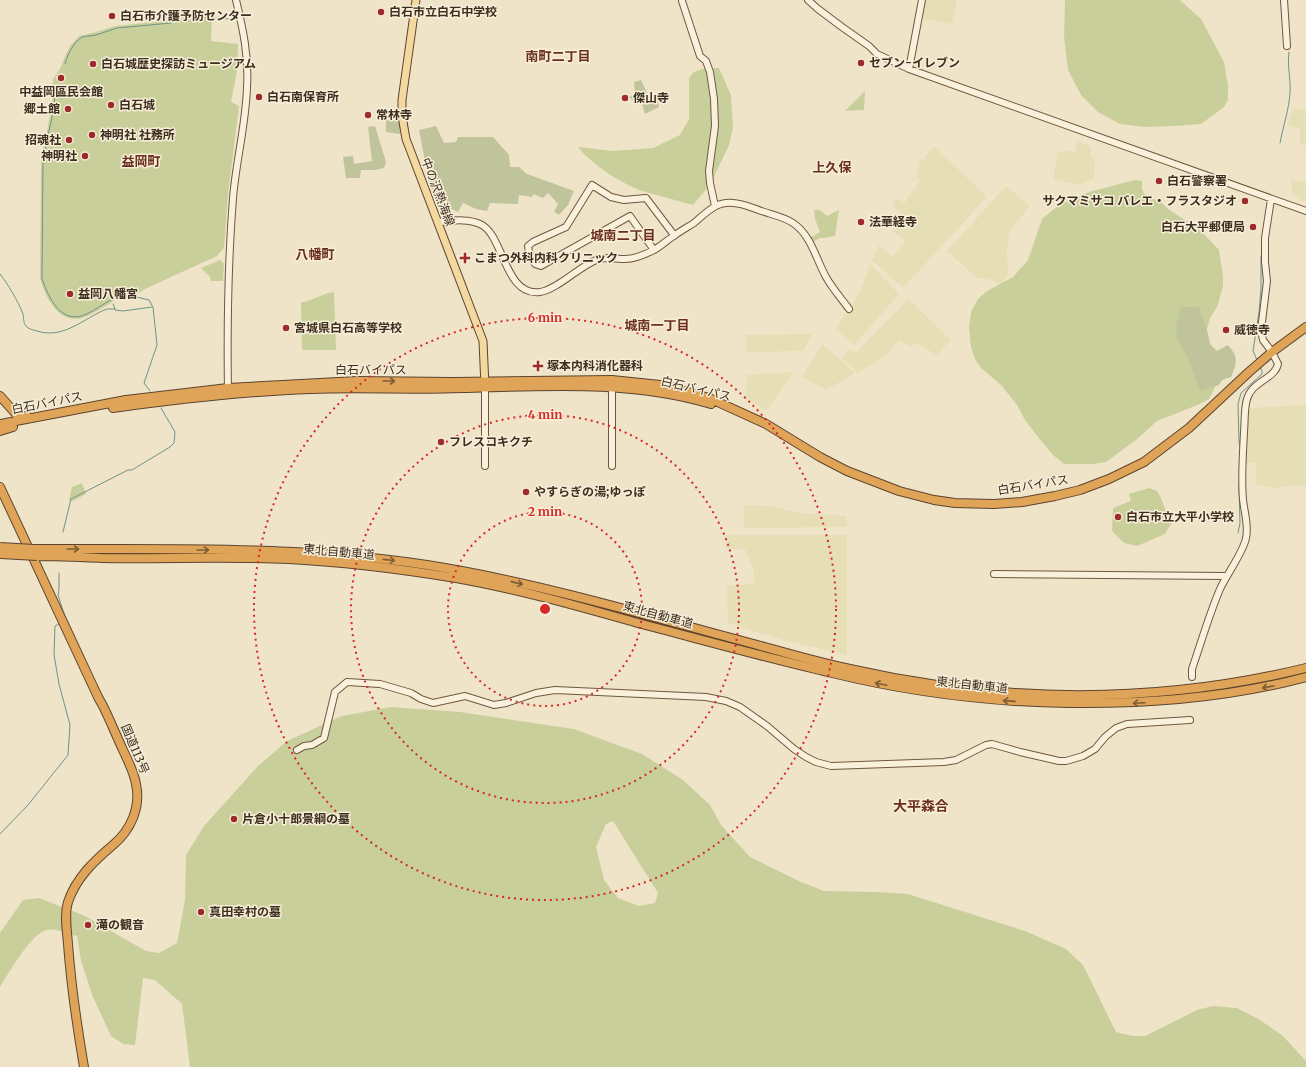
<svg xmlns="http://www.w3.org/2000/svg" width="1306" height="1067" viewBox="0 0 1306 1067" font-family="Merriweather,'Noto Sans JP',serif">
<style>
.farmland{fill:#e6deb5}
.green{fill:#c9cf9b;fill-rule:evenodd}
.cemetery{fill:#bfc49a}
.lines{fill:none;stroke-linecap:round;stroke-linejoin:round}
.stream{stroke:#6f938a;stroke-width:1}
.secondary-casing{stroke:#6f573f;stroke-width:8}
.primary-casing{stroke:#5b4430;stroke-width:9}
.highway-casing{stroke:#5b4430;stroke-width:10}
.secondary{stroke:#faf1dc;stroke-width:6}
.primary{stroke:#f3d9a0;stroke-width:7}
.highway{stroke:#e0a458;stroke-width:8}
.highway-bridge-casing{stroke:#5b4430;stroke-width:10;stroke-linecap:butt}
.highway-bridge{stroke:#e0a458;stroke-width:8}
.oneway{stroke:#7e5d36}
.ring{fill:none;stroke:#d62828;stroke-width:2;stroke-dasharray:2 4}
.poi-dot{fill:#9e2a2b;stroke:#f7eed8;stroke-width:1.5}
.labels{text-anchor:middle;stroke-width:3;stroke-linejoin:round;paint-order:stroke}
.poi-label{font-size:12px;font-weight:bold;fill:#3d2e20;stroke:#f7eed8;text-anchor:start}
.street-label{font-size:12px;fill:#3d2e20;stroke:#f7eed8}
.neighbourhood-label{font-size:13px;font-weight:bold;fill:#6b2e1e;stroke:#f7eed8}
.quarter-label{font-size:14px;font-weight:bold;fill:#6b2e1e;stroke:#f7eed8}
.centre{fill:#d62828;stroke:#f7eed8;stroke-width:2}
.ring-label{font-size:12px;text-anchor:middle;font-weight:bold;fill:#d62828;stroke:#f7eed8;stroke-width:3;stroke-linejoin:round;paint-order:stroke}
</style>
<rect width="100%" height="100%" fill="#f0e4c8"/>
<path class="farmland" d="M926 0H957L952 24 923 19Z
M1294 108 1306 110V145L1300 144V129L1287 125Z
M1078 141 1090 146 1091 151 1090 153V156L1095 159 1094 179 1080 185 1053 179 1058 153 1065 151 1075 152Z
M934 146 987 197 903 288 872 260 879 245 893 257 906 242 893 231 903 215 893 206 896 198 905 203 908 197 920 181 916 176 920 159H924Z
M1291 180 1306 182V202L1300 200 1292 192Z
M1006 186 1030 206 1009 232 1007 250 1008 274 1001 284 988 279 977 278 947 251Z
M870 264 899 294 854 345 836 329 860 292Z
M908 299 951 340 942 349 938 356 917 343 910 347 899 340 889 352 876 362 858 373 842 358 850 349 856 353Z
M812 334 803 351 746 352V335Z
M822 344 855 373 826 390 802 377Z
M793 372 767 410 746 399 747 375Z
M1306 405V486L1298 485 1276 488 1256 484V463H1243L1245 414 1250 408Z
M744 505 769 506 800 513 846 516 847 526 844 527 744 528Z
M726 535H847V655L786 641 728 623 727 586 754 584V570L745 549 726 548Z"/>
<path class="green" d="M1065 0H1180L1201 19 1224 62 1228 86V100L1224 107 1201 124 1176 126 1144 127 1120 124 1098 112 1081 95 1068 70 1064 36Z
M194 15H201L212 19 211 41 238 44 237 71 231 102 239 106 228 194 224 248 217 256 147 288 137 294 132 299 126 297H120C110 303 93 315 82 318 58 324 45 297 40 278L41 161 52 105 53 79 60 69 66 54 70 46 79 36 96 32 115 26 166 21Z
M705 68H719L731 95 733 128 729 145 710 185 693 205C676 200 659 196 642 191 622 184 591 164 578 147L613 151 653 148 680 135 689 119V78L694 72Z
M865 91 864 110 845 111Z
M1135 180 1142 181V189L1146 197 1160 201 1168 209 1199 229 1219 250 1223 276V287L1217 307 1210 318 1207 329 1208 346 1223 371 1209 399 1200 404 1157 421 1136 440 1106 462 1093 464H1064L1053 455 1038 437 1025 420 1017 405 1001 385 981 368 975 359 971 347 969 327 971 312 978 299 987 291 1013 277 1028 260 1042 219 1059 205 1089 192Z
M814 210H820L827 216 839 210 835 236 823 238H820L811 243 808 239 820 232 815 219Z
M220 260 224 264 223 281H211L210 277 201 268Z
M334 292 336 350H303L302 348 301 302H305L328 293Z
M82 483 86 494 73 501 69 500 72 487Z
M1149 488 1157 491 1161 498 1171 524 1165 534 1137 546 1124 543 1112 531 1113 508 1131 501 1129 494Z
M391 707 460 712 574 729 642 754 683 780 710 805 721 825 750 857 799 881 824 891 877 892 908 894 1025 931 1066 949 1083 965 1116 1032 1133 1036H1145L1197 1010 1213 1006 1237 1008 1260 1020 1283 1036 1306 1061V1067H190L182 1004 155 980 143 978 135 1045 123 1044 111 1036 92 995 81 960 77 936C68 934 56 928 47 930 31 933 9 973 0 987V933L23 900 39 898 83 915 146 951 159 953 177 943 185 900 186 855 204 826 258 766 287 741 342 716ZM613 821 658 893 655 903 639 906 618 898 604 880 596 847 606 824Z"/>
<path class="cemetery" d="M641 80 648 95H657L659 107 645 114 642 104H637L629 97 635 94 634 82Z
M386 120 400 121V134L386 132Z
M375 126 386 162 384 168 375 170H361L360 178H346L343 157 353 156 354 164 372 161 368 127Z
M436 126 444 143 456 142 458 137H493L509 155 510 167H519L527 174 574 191 568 205 559 215 554 212 558 204 548 193 543 198 533 194 532 197 519 195 518 204 490 203 487 211 476 209 463 203 458 212 438 202 429 182 419 130Z
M1181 307H1199L1208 334 1210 344 1217 351 1228 345C1239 358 1237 362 1231 377L1222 380 1219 385 1200 391 1188 358 1177 338 1176 326Z"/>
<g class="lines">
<path class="stream" d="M205 17 229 19
M65 64 66 60 70 51 75 43 82 37 96 35 117 28 171 23
M55 92 54 108 43 159 42 279C49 298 61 326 87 314 95 310 103 304 111 300
M1280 143C1283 127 1289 109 1290 93 1291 79 1287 67 1289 52
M0 274C8 284 18 301 23 314 24 318 23 323 26 326 28 329 33 330 37 331 62 339 81 321 102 311L107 309H115L113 304
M111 300 121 294H124L149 300 153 307 157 345 144 383 150 391
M115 309V310L123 311 152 307
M1257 360 1253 351 1259 312 1261 290V256
M1240 445 1239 442 1238 404 1241 393 1262 374V371L1260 367
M63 532 71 499 128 470H132L170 447 174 443 175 432 161 408
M1238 533 1240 523 1239 486
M59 573V589L58 595 66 620
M0 834 28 805 68 755 70 725 59 684 54 655 55 626 59 624"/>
<g class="secondary-casing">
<path id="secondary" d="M808 0 818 9 842 27 869 46 877 54 909 69 1306 211
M1284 0 1287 46
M682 1 700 56 706 61 710 72 714 99 715 126 709 171 710 183 715 206
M909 69 922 0
M438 222C451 221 467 218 480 224 504 234 504 297 540 292 556 290 579 267 596 260 606 256 615 259 625 259 635 259 646 254 654 250 661 246 667 240 674 236 680 231 688 227 694 223 701 217 708 210 716 206 728 199 744 204 756 209 768 214 783 216 793 223 811 235 816 259 826 277 832 288 841 298 849 309
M654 250 630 216 541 266 535 264 529 252 528 246 533 242 566 227 592 185 611 197 624 200 646 198 674 235
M612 384V466
M485 387V466
M228 392C227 328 228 262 233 198 236 161 246 124 247 87 249 57 243 29 236 0
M994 574 1226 576
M1192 677V669C1201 643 1209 615 1220 589 1227 574 1244 551 1246 538 1249 525 1244 512 1243 499 1241 477 1243 454 1244 432 1245 421 1244 409 1247 399 1252 381 1275 379 1278 364L1272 352 1263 340 1261 330 1267 281 1265 262V238L1271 199
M297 750 304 746 312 745 324 738 335 692 347 682 380 684 411 693 421 699 433 703 465 696 494 705 506 703 536 693 555 690 706 697 726 701 740 707 767 726 794 749 806 757 816 762 831 766 944 762 956 760 986 745 992 744 1020 752 1059 761H1066L1083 756 1095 749 1105 737 1116 728 1127 724 1190 720"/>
</g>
<g class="primary-casing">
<path id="primary" d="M416 0 402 100V116L406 139 483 341 485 387"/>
</g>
<g class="highway-casing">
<path id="highway" d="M0 396 16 414 28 417
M113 408C179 399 245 391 311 389 362 387 412 390 462 388 545 386 630 380 711 404
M0 424 126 400 228 388 357 381 453 382 612 380 660 385 678 389 709 398 766 424 820 457 847 471 899 491 934 500 955 503 994 504 1022 502 1055 496 1080 490 1109 479 1144 462 1189 428 1249 372 1272 352 1306 327
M0 431 13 427
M0 487 98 697 103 706C110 720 116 735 123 750 128 761 134 772 136 784 141 807 131 830 113 845 94 861 76 878 68 902 64 915 67 930 68 944 71 985 77 1026 84 1067
M34 549C178 550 325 544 467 572 562 590 656 618 750 643 783 652 816 662 850 669 1000 703 1156 705 1306 668
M37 556C59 556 80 557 102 558 164 559 227 556 289 559 345 562 401 569 456 578 518 589 578 606 638 623 703 640 767 658 832 673 910 692 989 702 1069 703 1149 704 1228 698 1306 677"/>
</g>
<use href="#secondary" class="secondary"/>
<use href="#primary" class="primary"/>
<use href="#highway" class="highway"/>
<g class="highway-bridge-casing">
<path id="highway-bridge" d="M0 547 34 549
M0 554 37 556"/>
</g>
<use href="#highway-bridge" class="highway-bridge"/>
</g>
<defs><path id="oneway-shaft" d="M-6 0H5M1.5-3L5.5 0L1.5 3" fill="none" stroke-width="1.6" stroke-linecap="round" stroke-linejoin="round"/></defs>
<g class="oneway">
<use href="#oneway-shaft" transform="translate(389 381)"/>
<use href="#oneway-shaft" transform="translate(73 549)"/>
<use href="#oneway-shaft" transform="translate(203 550)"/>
<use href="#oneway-shaft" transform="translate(389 560) rotate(6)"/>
<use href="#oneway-shaft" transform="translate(517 583) rotate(13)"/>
<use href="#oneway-shaft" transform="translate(881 684) rotate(-168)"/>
<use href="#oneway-shaft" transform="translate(1268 687) rotate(168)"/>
<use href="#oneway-shaft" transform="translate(1009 701) rotate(-176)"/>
<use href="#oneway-shaft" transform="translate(1139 703) rotate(177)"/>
</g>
<g class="ring">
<circle cx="545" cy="609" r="97"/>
<circle cx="545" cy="609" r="194"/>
<circle cx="545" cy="609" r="291"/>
</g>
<g class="poi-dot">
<circle cx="381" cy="12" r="4"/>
<circle cx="112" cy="16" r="4"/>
<circle cx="861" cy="63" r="4"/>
<circle cx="93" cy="64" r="4"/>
<circle cx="61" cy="78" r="4"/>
<circle cx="259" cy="97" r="4"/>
<circle cx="625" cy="98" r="4"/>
<circle cx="111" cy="105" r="4"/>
<circle cx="68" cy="109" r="4"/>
<circle cx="368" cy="115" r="4"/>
<circle cx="92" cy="135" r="4"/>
<circle cx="69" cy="140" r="4"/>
<circle cx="85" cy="156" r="4"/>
<circle cx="1159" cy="181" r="4"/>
<circle cx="1245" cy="201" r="4"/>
<circle cx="861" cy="222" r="4"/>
<circle cx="1253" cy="227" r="4"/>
<path d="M463 252h4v4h4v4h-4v4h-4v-4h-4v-4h4z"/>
<circle cx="70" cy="294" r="4"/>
<circle cx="286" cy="328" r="4"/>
<circle cx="1226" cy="330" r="4"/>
<path d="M536 360h4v4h4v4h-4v4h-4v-4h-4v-4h4z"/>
<circle cx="441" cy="442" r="4"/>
<circle cx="526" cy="492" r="4"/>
<circle cx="1118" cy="517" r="4"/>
<circle cx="234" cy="819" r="4"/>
<circle cx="201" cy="912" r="4"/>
<circle cx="88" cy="925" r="4"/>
</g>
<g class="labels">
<g class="poi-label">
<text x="389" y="16">白石市立白石中学校</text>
<text x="120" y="20">白石市介護予防センター</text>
<text x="869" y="67">セブン-イレブン</text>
<text x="101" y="68">白石城歴史探訪ミュージアム</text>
<text x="61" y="96" text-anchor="middle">中益岡區民会館</text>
<text x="267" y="101">白石南保育所</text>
<text x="633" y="102">傑山寺</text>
<text x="119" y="109">白石城</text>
<text x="60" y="113" text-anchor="end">郷土館</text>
<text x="376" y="119">常林寺</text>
<text x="100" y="139">神明社 社務所</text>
<text x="61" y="144" text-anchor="end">招魂社</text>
<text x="77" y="160" text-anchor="end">神明社</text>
<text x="1167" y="185">白石警察署</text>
<text x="1237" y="205" text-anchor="end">サクマミサコ バレエ・フラスタジオ</text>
<text x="869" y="226">法華経寺</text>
<text x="1245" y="231" text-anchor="end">白石大平郵便局</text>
<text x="474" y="262">こまつ外科内科クリニック</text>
<text x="78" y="298">益岡八幡宮</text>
<text x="294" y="332">宮城県白石高等学校</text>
<text x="1234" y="334">威徳寺</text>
<text x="547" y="370">塚本内科消化器科</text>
<text x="449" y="446">フレスコキクチ</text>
<text x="534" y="496">やすらぎの湯;ゆっぽ</text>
<text x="1126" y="521">白石市立大平小学校</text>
<text x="242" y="823">片倉小十郎景綱の墓</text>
<text x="209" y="916">真田幸村の墓</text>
<text x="96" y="929">滝の観音</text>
</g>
<g class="street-label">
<text transform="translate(438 192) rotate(69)" y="4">中の沢熱海線</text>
<text x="371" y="374">白石バイパス</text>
<text transform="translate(696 389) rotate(13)" y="4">白石バイパス</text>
<text transform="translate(47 403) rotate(-11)" y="4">白石バイパス</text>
<text transform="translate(1033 485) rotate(-9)" y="4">白石バイパス</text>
<text transform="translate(339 552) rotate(5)" y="4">東北自動車道</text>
<text transform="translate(658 615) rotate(15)" y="4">東北自動車道</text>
<text transform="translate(972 685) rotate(6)" y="4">東北自動車道</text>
<text transform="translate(135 749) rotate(67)" y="4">国道113号</text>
</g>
<g class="neighbourhood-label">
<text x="558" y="61">南町二丁目</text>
<text x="141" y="166">益岡町</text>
<text x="832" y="172">上久保</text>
<text x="623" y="240">城南二丁目</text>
<text x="315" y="259">八幡町</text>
<text x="657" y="330">城南一丁目</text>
</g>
<g class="quarter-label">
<text x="921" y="811">大平森合</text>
</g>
</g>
<circle cx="545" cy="609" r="6" class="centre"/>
<g class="ring-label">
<text x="545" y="322">6 min</text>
<text x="545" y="419">4 min</text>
<text x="545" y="516">2 min</text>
</g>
</svg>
